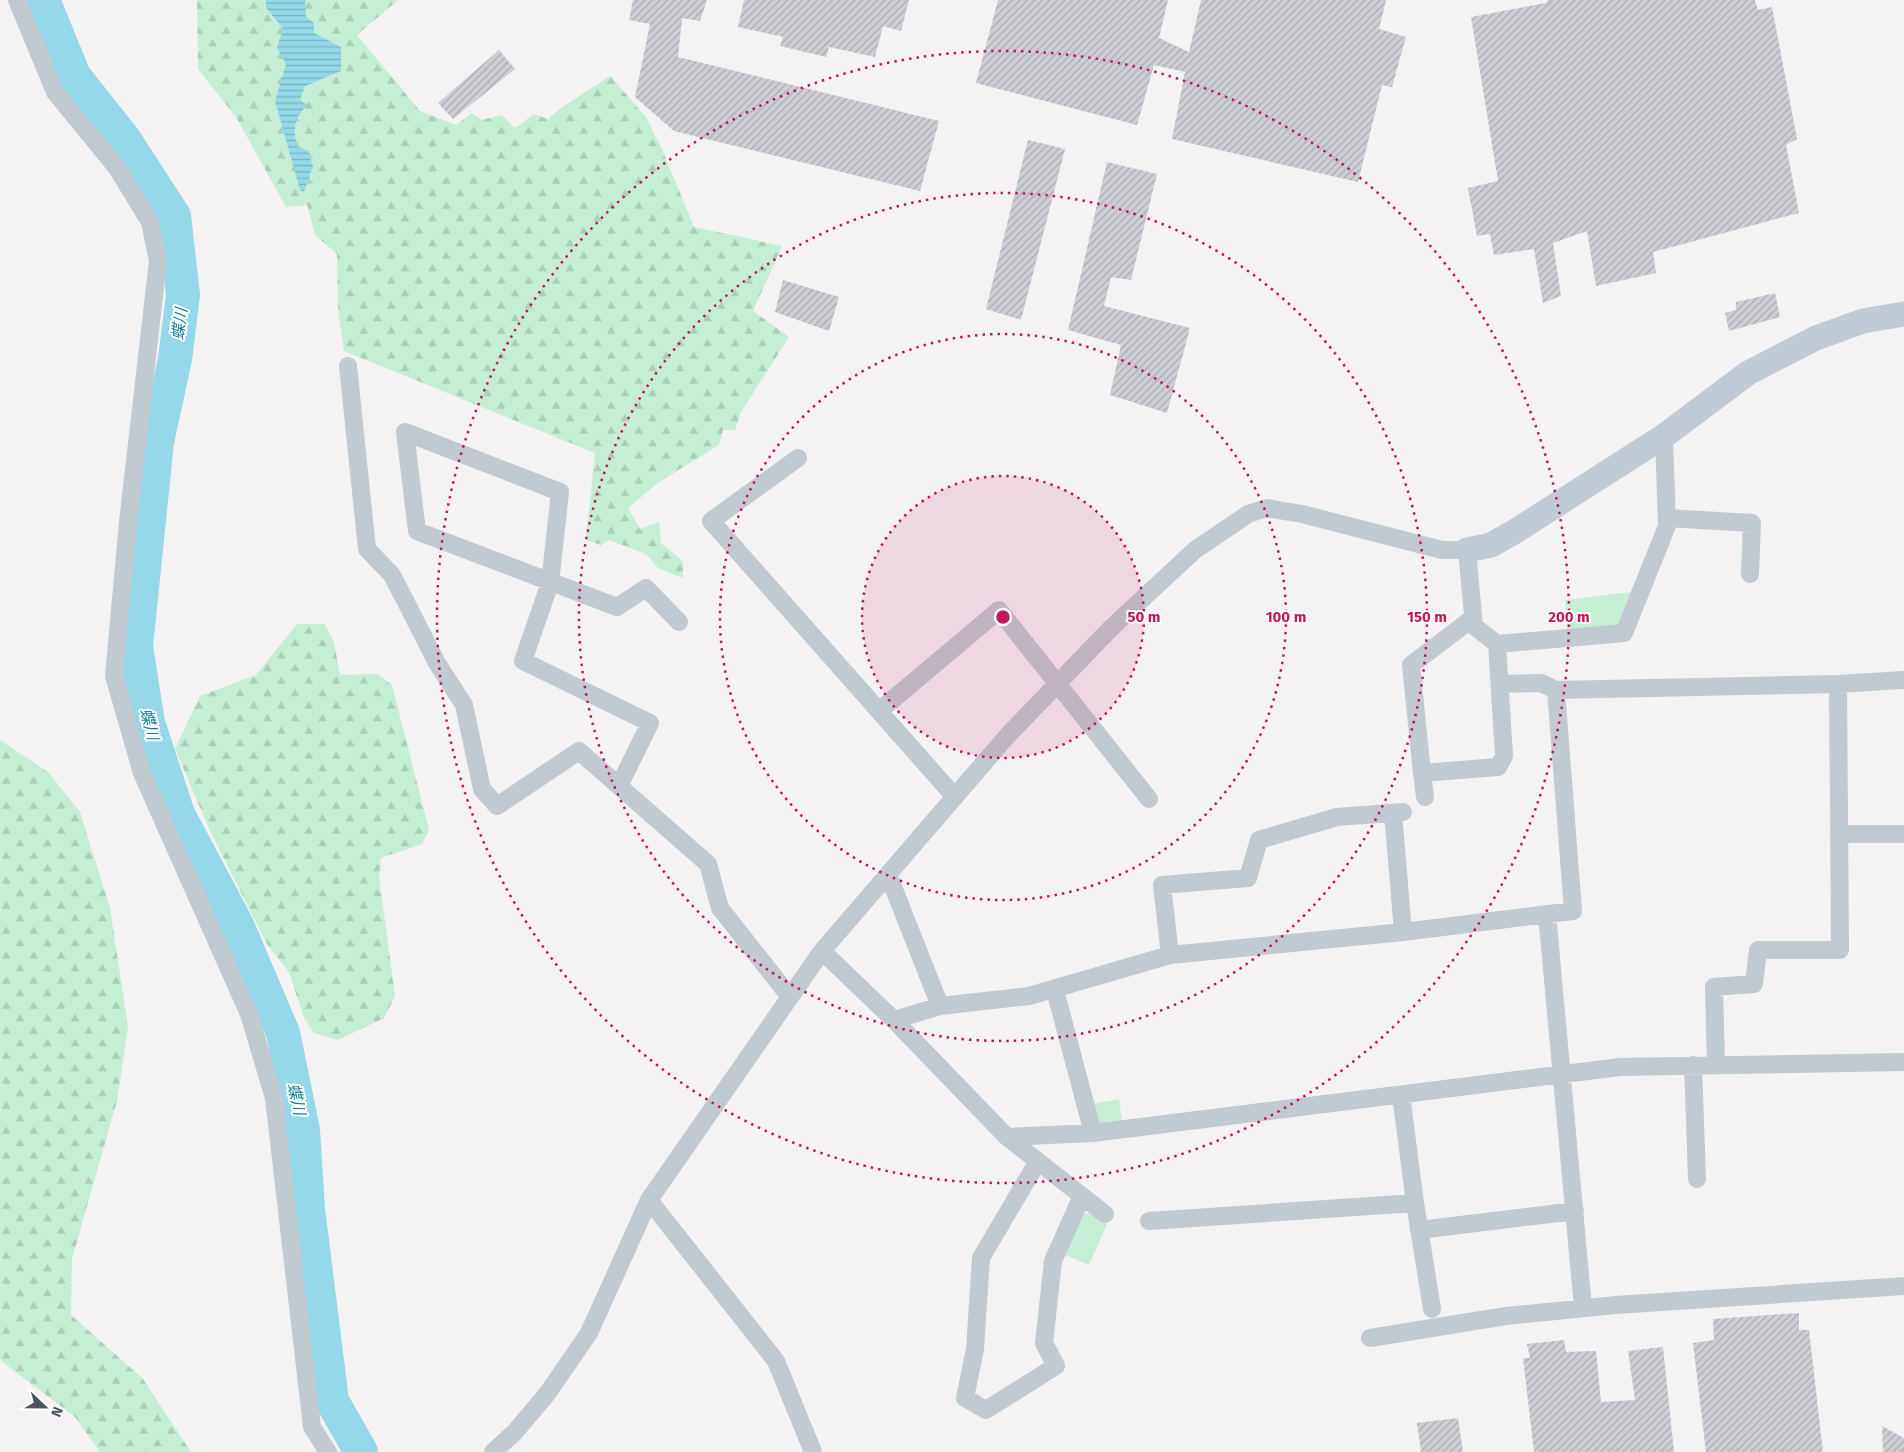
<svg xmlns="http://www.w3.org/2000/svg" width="1904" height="1452" viewBox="0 0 1904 1452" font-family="'Fira Sans','Noto Sans JP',sans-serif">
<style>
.green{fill:#c4efd4}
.forest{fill:url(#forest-firs)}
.water{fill:url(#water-rules)}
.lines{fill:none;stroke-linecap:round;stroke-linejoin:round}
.river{stroke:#94d8e9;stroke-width:34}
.building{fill:url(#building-hatch)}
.street{stroke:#c1cad0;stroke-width:18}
.secondary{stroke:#c1cbd5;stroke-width:25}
.ring{fill:none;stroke:#c2185b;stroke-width:2.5;stroke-dasharray:2.5 5}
.labels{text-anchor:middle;stroke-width:4;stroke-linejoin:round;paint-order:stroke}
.water-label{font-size:16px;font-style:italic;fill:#13809b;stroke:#fff}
.centre{fill:#c2185b;stroke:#fff;stroke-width:2.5}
.ring-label{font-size:15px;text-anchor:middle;font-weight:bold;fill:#c2185b;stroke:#fff;stroke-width:4;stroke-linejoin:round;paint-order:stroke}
</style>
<defs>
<pattern id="forest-firs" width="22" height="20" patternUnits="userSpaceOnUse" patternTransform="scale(1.25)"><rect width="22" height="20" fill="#c4efd4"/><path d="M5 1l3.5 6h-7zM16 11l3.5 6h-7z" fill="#aacfb8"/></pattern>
<pattern id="water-rules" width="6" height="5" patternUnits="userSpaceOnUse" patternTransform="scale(1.25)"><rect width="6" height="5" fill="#94d8e9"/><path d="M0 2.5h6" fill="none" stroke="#7bb2c0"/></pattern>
<pattern id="building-hatch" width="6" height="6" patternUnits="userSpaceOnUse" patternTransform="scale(1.25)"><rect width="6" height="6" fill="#cdcfd4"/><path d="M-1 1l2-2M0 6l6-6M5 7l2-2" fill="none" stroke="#a8abaf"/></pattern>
</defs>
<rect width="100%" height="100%" fill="#f4f2f3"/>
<path class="green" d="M1631 592 1623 620 1618 627 1567 632 1565 600Z
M1119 1099 1123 1129 1093 1133 1086 1105Z
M1089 1213 1107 1224 1089 1265 1063 1254 1079 1215Z"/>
<path class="forest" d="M197 0H398L357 35 420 111 456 125 472 113 482 120 502 115 515 128 534 114 548 119 561 108 610 76 646 117 662 149 694 227 782 246 753 311 789 337 741 412 735 430H723L719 445 659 482 628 508 640 529 659 522 661 543 683 561V578L658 568 646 554 609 540 601 545 586 540 595 453 344 351 338 309 337 254 315 235 307 205 286 207 236 117 198 69Z
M297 624H325L334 642 340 675 378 674 392 685 429 830 422 844 381 858 379 877 395 996 384 1018 338 1040 314 1033 304 1018 289 972 267 944 210 831 175 749 200 696 256 675Z
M0 740 48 772 80 812 110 908 128 1027 117 1101 72 1259 71 1315 143 1379 191 1452H100L75 1417 0 1360Z"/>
<path class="water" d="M266 0H305L306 17 314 23V33L341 47V71L305 86 300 100 307 105C294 119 293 128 297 146L308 151 313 166 304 192 300 190 275 101 286 64 277 48 283 28 266 8Z"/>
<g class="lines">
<path class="river" d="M43 0 74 76 124 139 174 216 183 295 175 359 157 442 136 646 148 723 178 814 237 925 283 1033 303 1130 308 1209 332 1401 361 1452"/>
</g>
<path class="building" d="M633 0H707L700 21 682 18 678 57 939 121 920 191 674 131 635 97 650 24 629 20Z
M744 0H909L901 31 883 26 875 57 829 47 826 57 780 46 783 37 738 27Z
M998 0H1168L1159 38 1189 52 1201 0H1386L1379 29 1406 37 1392 87 1382 85 1358 182 1172 139 1185 72 1154 65 1137 125 976 83Z
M1548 0H1755L1758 10 1772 7 1797 139 1786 145 1799 213 1653 252 1656 273 1596 286 1587 231 1553 243 1561 296 1543 303 1534 249 1494 255 1490 234 1477 236 1468 188 1498 181 1471 17 1546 3Z
M499 50 515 69 453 119 438 103Z
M1028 140 1065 149 1021 320 986 309Z
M1107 162 1157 174 1131 280 1111 277 1104 306 1190 328 1167 413 1110 395 1121 345 1068 330Z
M783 280 839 297 829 331 775 312Z
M1775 293 1780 317 1729 331 1725 313 1736 310V302Z
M1799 1313V1330H1809L1823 1452H1706L1693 1343 1714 1340 1713 1319Z
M1564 1340 1566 1352 1596 1351 1601 1402 1635 1400 1628 1351 1663 1347 1674 1452H1534L1523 1358H1530L1527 1344Z
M1458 1418 1463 1452H1421L1417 1423Z
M1882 1426 1904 1438V1452H1883Z"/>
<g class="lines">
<path class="street" d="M17 0 55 92 117 168 150 222 158 261 128 522 114 676 142 773 249 1014 274 1098 312 1427 328 1452
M348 366 367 549 392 575 437 663 464 705 482 789 497 806 579 751 708 864 720 908 790 997
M798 458 711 521 955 797
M1667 518 1752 523 1750 574
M1497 644 1624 633 1667 526 1664 436
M1500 684 1541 683 1556 690
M879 711 999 610 1149 799
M1422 773 1425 797
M619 786 650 723 523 661 550 583 560 492 405 432 417 531 617 607 646 588 679 622
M1393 813 1403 932
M1840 834H1904
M888 874 940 1006
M1547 914 1583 1308
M822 951 894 1020 1007 1137 1093 1133 1620 1067 1904 1062
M1170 955 1162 885 1248 878 1259 840 1337 817 1403 812
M1055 990 1093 1133
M894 1020 940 1006 1029 996 1170 955 1403 932 1573 911 1556 690 1838 684 1904 680
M1693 1065 1697 1179
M1716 1065 1714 987 1754 984 1758 950H1840L1838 684
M1401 1095 1415 1203 1432 1309
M1007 1137 1105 1214
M1038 1161 981 1258 975 1349 965 1398 986 1410 1056 1366 1044 1343 1053 1261 1082 1196
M649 1200 776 1361 813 1452
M1149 1221 1415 1203
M1419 1230 1575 1211
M1370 1338 1506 1316 1616 1305 1904 1286
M493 1452 514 1433 547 1394 589 1333 649 1200 822 951 1008 735 1111 628 1195 550 1248 514 1267 508 1302 514 1442 550H1467L1474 626 1497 644 1504 756 1498 767 1422 773 1411 665 1473 618"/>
<path class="secondary" d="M1467 550 1491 545 1514 532 1664 436 1748 373 1816 338 1863 321 1904 314"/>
</g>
<circle cx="1003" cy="617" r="141" fill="#c2185b" fill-opacity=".12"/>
<g class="ring">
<circle cx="1003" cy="617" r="141"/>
<circle cx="1003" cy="617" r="283"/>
<circle cx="1003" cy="617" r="424"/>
<circle cx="1003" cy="617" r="566"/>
</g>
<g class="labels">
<g class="water-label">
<text transform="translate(179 324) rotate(-83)" y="6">蝶川</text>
<text transform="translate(150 724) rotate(76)" y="6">蝶川</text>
<text transform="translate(297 1099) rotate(78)" y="6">蝶川</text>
</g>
</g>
<circle cx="1003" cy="617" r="8" class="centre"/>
<g class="ring-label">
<text x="1144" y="622">50 m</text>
<text x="1286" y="622">100 m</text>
<text x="1427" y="622">150 m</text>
<text x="1569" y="622">200 m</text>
</g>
<g transform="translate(45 1407) rotate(112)" stroke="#ffffff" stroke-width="4" paint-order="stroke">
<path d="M0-4L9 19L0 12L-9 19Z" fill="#4b565f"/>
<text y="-8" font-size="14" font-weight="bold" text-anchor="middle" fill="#4b565f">N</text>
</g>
</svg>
